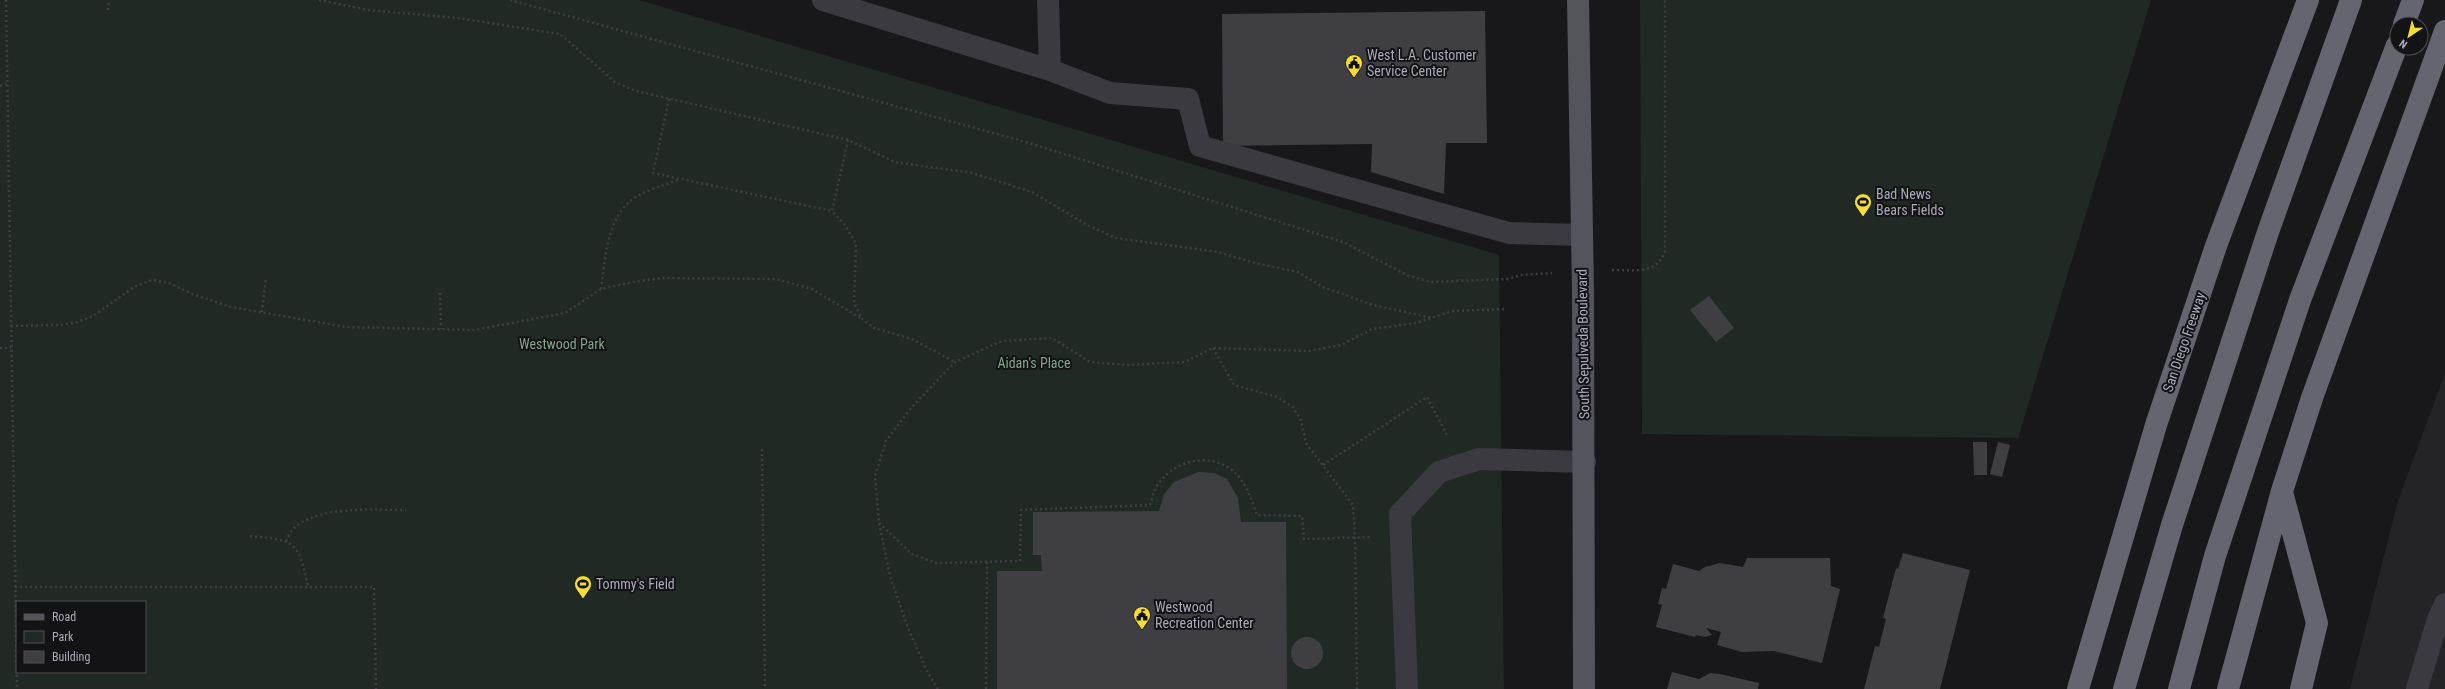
<svg xmlns="http://www.w3.org/2000/svg" width="2445" height="689" viewBox="0 0 2445 689" font-family="'Roboto Condensed',sans-serif">
<style>
.built{fill:#242326}
.green{fill:#212924;fill-rule:evenodd}
.building{fill:#3f3f43}
.lines{fill:none;stroke-linecap:round;stroke-linejoin:round}
.path{stroke:#3e3f45;stroke-width:2.5;stroke-dasharray:2 3;stroke-linecap:butt}
.minor{stroke:#3a3a40;stroke-width:22}
.major{stroke:#54545d;stroke-width:22}
.highway{stroke:#64656f;stroke-width:22}
.labels{text-anchor:middle;stroke-width:4;stroke-linejoin:round;paint-order:stroke}
.poi-label{font-size:14px;fill:#a9abb9;stroke:#131214;text-anchor:start}
.street-label{font-size:14px;fill:#a9abb9;stroke:#131214}
.park-label{font-size:14px;fill:#80a58a;stroke:#131214}
</style>
<rect width="100%" height="100%" fill="#181719"/>
<path class="built" d="M2445 373V689H2350L2398 501Z"/>
<path class="green" d="M0 0H639L1499 255 1504 689H0ZM17 602H145V672H17Z
M1640 0H2151L2018 438 1642 434Z"/>
<path class="building" d="M1485 11 1487 143H1446L1444 194 1371 172 1372 144 1223 146 1222 14Z
M1709 296 1734 328 1716 342 1690 310Z
M1973 442H1987V475H1974Z
M1998 442 2010 445 2002 477 1990 474Z
M1198 472 1214 473 1227 479 1238 498 1241 522H1286L1287 689H997V571H1042L1041 555H1033V512L1159 511 1164 494 1174 482Z
M1903 553 1970 570 1940 689H1864L1875 646 1879 647 1886 619 1883 618 1896 568 1898 569Z
M1747 558H1830L1831 586 1840 589 1822 663 1774 651 1742 652 1717 645 1721 632 1706 628 1712 635 1705 637 1696 635 1695 637 1656 627 1662 605 1658 604 1662 588 1666 589 1673 564 1699 571 1705 567 1720 563 1743 567Z
M1291 653a16 16 0 1 1 32 0a16 16 0 1 1-32 0Z
M1672 672 1699 679 1710 673 1720 674 1759 683 1758 689H1667Z"/>
<g class="lines">
<path class="path" d="M6 0 17 689
M319 0 368 10 458 18 560 34 615 82 636 91 848 140 895 162 972 173 1032 192 1089 226 1116 238 1218 252 1255 263 1298 272 1323 287 1373 305 1433 318
M510 0 1026 142 1343 242 1407 275 1431 282 1509 279 1520 275 1552 273
M108 10 109 0
M0 86 7 84
M669 99 653 173 832 211
M848 140 832 211 845 225 856 244 854 303 862 319 874 328 912 339 955 362
M1612 270C1634 270 1657 275 1665 251V0
M601 289C605 262 606 224 628 203 641 191 662 186 678 180
M440 293 441 329
M262 312 266 278
M11 326 61 325 78 322 93 316 134 287 152 280 169 283 195 295 231 307 346 327 474 330 565 313 601 289 633 282 662 278 776 279 812 289 862 319
M0 348H11
M1213 348 1234 385 1277 397 1293 407 1301 420 1306 443 1353 505 1355 537 1357 689
M762 449 765 689
M1323 465 1427 397 1448 437
M879 523 912 554 936 563 1020 561 1021 510 1150 505C1152 498 1154 489 1159 483 1176 459 1212 452 1234 472 1246 482 1252 501 1257 515L1302 516 1304 539 1371 537
M250 536C296 540 299 542 308 587
M286 541C288 537 291 531 294 528 320 505 374 510 406 510
M15 587H374L376 689
M938 689 928 673 908 628 890 576 879 523 875 476 886 441 911 408 955 362 1002 341 1052 338 1090 362 1127 365 1185 362 1213 348 1309 351 1341 345 1372 329 1416 323 1453 311 1507 309
M986 689 987 562"/>
<path class="minor" d="M823 0 1050 70 1110 93 1188 99 1200 146 1509 233 1581 235
M1048 0 1050 70
M1407 689 1400 514 1439 472 1479 459 1585 462
M2417 689 2437 622 2445 604"/>
<path class="major" d="M1578 0 1583 290 1584 689"/>
<path class="highway" d="M2404 24 2413 0
M2282 492 2317 623 2301 689
M2078 689 2156 425 2216 246 2308 0
M2124 689 2172 525 2268 232 2351 0
M2179 689 2215 556 2300 300 2397 45
M2228 689 2282 491 2312 398 2445 31"/>
</g>
<defs>
<g id="civic-pin" transform="scale(0.9)"><path d="M0 17L-7.5 6A9.5 9.5 0 1 1 7.5 6Z" fill="#f5dd33" stroke="#131214"/><path d="M-.6-6.5H3V-4.5H.6V-3L4-1V1h2V6H-6V1h2V-1L-.6-3ZM-1.2 2.5V6h2.4V2.5Z" fill="#111"/></g>
<g id="stadium-pin" transform="scale(0.9)"><path d="M0 17L-7.5 6A9.5 9.5 0 1 1 7.5 6Z" fill="#f5dd33" stroke="#131214"/><path d="M0-5a6.5 5 0 1 0 0 10a6.5 5 0 1 0 0-10ZM-3.5-1.8h7v3.6h-7Z" fill="#111"/></g>
</defs>
<g fill-rule="evenodd">
<use href="#civic-pin" x="1354" y="63"/>
<use href="#stadium-pin" x="1863" y="202"/>
<use href="#stadium-pin" x="583" y="584"/>
<use href="#civic-pin" x="1142" y="615"/>
</g>
<g class="labels">
<g class="poi-label">
<text x="1367" y="60">West L.A. Customer<tspan x="1367" dy="16">Service Center</tspan></text>
<text x="1876" y="199">Bad News<tspan x="1876" dy="16">Bears Fields</tspan></text>
<text x="596" y="589">Tommy's Field</text>
<text x="1155" y="612">Westwood<tspan x="1155" dy="16">Recreation Center</tspan></text>
</g>
<g class="street-label">
<text transform="translate(2184 342) rotate(-71)" y="5">San Diego Freeway</text>
<text transform="translate(1583 344) rotate(-91)" y="5">South Sepulveda Boulevard</text>
</g>
<g class="park-label">
<text x="562" y="349">Westwood Park</text>
<text x="1034" y="368">Aidan's Place</text>
</g>
</g>
<rect x="16" y="601" width="130" height="72" fill="#131214" stroke="#4f4f56"/>
<rect x="24" y="614" width="20" height="6" fill="#54545d" stroke="#4f4f56"/>
<text x="52" y="621" font-size="12" fill="#a9abb9">Road</text>
<rect x="24" y="631" width="20" height="12" fill="#212924" stroke="#4f4f56"/>
<text x="52" y="641" font-size="12" fill="#a9abb9">Park</text>
<rect x="24" y="651" width="20" height="12" fill="#3f3f43" stroke="#4f4f56"/>
<text x="52" y="661" font-size="12" fill="#a9abb9">Building</text>
<g transform="translate(2409 36) rotate(215)"><circle r="19" fill="#131214" stroke="#4f4f56"/>
<path d="M0-3L7 15L0 10L-7 15Z" fill="#f5dd33"/>
<text y="-6" font-size="11" font-weight="bold" text-anchor="middle" fill="#a9abb9">N</text>
</g>
</svg>
